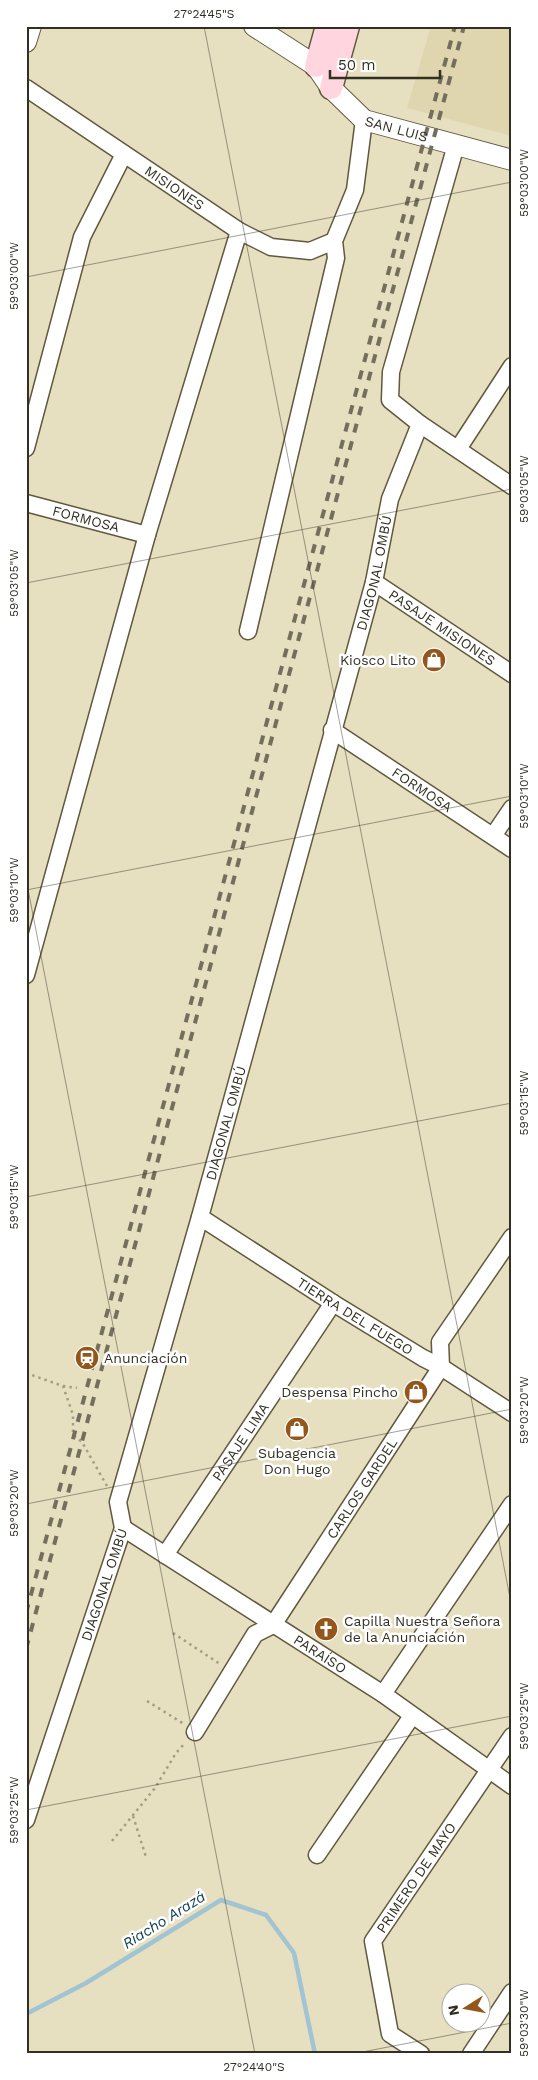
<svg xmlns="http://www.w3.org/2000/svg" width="538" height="2080" viewBox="0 0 538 2080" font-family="'Work Sans',sans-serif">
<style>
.built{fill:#dfd6af}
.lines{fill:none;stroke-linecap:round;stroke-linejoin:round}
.stream{stroke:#a1c4d2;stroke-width:4.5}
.minor-casing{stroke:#60593e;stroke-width:19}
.tertiary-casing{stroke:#60593e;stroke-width:22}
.secondary-casing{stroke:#60593e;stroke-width:25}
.path{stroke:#a49e86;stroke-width:2.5;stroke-dasharray:2.5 4;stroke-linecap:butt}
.minor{stroke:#fff;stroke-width:16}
.tertiary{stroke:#fff;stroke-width:20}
.secondary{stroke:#ffd6e0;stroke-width:22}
.rail{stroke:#736f5c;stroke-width:4;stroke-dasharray:9 9;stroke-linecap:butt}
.ticks{fill:none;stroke:#322f23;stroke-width:1;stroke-opacity:0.45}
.labels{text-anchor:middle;stroke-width:5;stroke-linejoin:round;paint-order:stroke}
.street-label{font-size:14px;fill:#322f23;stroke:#fff}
.poi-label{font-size:14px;fill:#322f23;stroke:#fff;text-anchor:end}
.water-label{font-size:15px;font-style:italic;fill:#0f4151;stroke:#fff}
.neatline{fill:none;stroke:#322f23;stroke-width:2}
.ticks-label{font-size:12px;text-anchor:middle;fill:#322f23}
</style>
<rect width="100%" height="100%" fill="#e6dfc0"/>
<path class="built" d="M431 26H512V136L407 108Z"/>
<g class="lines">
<path class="stream" d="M26 2014 86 1983 221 1900 266 1915 294 1953 315 2054"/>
<g class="minor-casing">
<g id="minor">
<path id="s1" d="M26 88 239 231 271 247 310 251 334 241"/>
<path d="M456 145 391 372 390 400 420 424 512 486"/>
<path d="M26 448 82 237 124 154"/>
<path d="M458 449 512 366"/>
<path id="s2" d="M26 503 147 535"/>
<path id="s3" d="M374 582 512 674"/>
<path d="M248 631 336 258 334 241 355 190 364 120"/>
<path id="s4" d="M332 730 512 849"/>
<path d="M493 836 512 808"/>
<path d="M26 975 147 535 239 231"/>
<path id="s5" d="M200 1217 333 1303 423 1358 441 1367 512 1413"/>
<path id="s6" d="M123 1528 383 1694 512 1786"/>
<path id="s7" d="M165 1555 333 1303"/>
<path d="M383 1694 512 1504"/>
<path id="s8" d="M195 1732 255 1634 273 1625 441 1367 440 1342 512 1237"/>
<path id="s9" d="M26 1820 123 1528 118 1502 200 1217 374 582 390 499 420 424"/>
<path d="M317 1855 412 1716"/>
<path id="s10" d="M421 2054 390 2034 373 1941 512 1736"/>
<path d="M471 2054 512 1992"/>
</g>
</g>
<g class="tertiary-casing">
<g id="tertiary">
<path id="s11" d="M254 26 316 66 331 88 364 120 512 160"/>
<path d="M26 42 31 26"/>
</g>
</g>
<g class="secondary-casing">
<path id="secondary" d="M316 66 327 26
M331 88 348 26"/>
</g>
<path class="path" d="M26 1373 63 1386 73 1415V1435L82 1442 107 1486
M63 1386 77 1388
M173 1633 220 1664
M147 1701 184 1724
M133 1816 146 1857
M112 1841 155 1788 176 1753 185 1743"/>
<use href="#minor" class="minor"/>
<use href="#tertiary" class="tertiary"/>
<use href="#secondary" class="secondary"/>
<path class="rail" d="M26 1613 455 26
M26 1649 464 26"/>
</g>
<path class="ticks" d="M204 26 512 1608M26 277 512 182M26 583 512 489M26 879 255 2054M26 890 512 796M26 1197 512 1103M26 1504 512 1409M26 1810 512 1716M352 2054 512 2023"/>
<defs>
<g id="shop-disc" transform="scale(1.25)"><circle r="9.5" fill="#94561b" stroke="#fff"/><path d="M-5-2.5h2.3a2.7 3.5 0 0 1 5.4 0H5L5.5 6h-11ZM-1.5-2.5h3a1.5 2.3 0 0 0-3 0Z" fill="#fff"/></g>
<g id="station-disc" transform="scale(1.25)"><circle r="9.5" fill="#94561b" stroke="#fff"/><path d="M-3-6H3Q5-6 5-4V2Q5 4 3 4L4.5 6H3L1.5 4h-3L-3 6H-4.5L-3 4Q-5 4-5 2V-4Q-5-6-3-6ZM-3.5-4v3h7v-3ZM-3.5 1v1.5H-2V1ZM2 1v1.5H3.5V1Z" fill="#fff"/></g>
<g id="church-disc" transform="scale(1.25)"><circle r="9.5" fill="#94561b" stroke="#fff"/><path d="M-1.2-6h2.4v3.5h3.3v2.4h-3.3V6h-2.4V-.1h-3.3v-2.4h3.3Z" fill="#fff"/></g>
</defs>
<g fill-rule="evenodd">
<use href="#shop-disc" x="434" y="660"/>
<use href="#station-disc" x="87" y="1358"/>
<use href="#shop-disc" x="416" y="1392"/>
<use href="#shop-disc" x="297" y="1429"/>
<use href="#church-disc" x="326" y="1629"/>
</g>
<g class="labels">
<g class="street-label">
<text dy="5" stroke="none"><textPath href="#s11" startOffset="180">SAN LUIS</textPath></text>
<text dy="5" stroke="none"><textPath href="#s1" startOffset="179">MISIONES</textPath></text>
<text dy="5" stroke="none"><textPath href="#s2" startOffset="62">FORMOSA</textPath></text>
<text dy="5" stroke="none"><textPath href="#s9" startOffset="1298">DIAGONAL OMBÚ</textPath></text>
<text dy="5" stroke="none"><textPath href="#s3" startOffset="82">PASAJE MISIONES</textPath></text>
<text dy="5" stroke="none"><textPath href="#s4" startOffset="108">FORMOSA</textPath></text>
<text dy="5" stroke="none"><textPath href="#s9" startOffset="728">DIAGONAL OMBÚ</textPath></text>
<text dy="5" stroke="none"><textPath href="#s5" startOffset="184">TIERRA DEL FUEGO</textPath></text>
<text dy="5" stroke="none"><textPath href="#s7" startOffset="136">PASAJE LIMA</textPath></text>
<text dy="5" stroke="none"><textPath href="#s8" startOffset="298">CARLOS GARDEL</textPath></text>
<text dy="5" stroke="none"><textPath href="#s9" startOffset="248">DIAGONAL OMBÚ</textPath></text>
<text dy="5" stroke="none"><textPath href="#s6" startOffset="234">PARAÍSO</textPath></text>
<text dy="5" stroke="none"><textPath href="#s10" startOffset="208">PRIMERO DE MAYO</textPath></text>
</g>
<g class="poi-label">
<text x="416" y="665">Kiosco Lito</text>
<text x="104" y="1363" text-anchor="start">Anunciación</text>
<text x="398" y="1397">Despensa Pincho</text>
<text x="297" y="1458" text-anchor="middle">Subagencia<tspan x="297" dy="16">Don Hugo</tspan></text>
<text x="344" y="1626" text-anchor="start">Capilla Nuestra Señora<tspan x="344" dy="16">de la Anunciación</tspan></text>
</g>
<g class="water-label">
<text transform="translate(164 1920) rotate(-32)" y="5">Riacho Arazá</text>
</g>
</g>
<rect width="538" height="2080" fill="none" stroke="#ffffff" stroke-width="55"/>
<g transform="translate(466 2008) rotate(259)"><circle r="24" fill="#ffffff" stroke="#adaca7"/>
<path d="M0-4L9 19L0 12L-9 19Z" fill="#94561b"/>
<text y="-8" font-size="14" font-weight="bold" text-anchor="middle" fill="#322f23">N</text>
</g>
<path d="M330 70v8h110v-8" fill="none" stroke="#322f23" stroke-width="2.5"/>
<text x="338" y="70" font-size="15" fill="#322f23" stroke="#ffffff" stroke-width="4" paint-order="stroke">50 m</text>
<rect x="28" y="28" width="482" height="2024" class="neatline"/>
<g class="ticks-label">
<text x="204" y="18">27°24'45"S</text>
<text transform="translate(524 183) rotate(-90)" y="4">59°03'00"W</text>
<text transform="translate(14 276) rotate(-90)" y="4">59°03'00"W</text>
<text transform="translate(524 489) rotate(-90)" y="4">59°03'05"W</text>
<text transform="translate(14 583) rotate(-90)" y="4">59°03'05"W</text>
<text transform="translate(524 796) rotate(-90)" y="4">59°03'10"W</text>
<text transform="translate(14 890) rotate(-90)" y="4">59°03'10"W</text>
<text transform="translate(524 1103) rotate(-90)" y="4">59°03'15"W</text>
<text transform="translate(14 1197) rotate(-90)" y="4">59°03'15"W</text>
<text transform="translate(524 1410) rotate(-90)" y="4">59°03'20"W</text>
<text transform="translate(14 1503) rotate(-90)" y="4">59°03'20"W</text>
<text transform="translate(524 1716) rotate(-90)" y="4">59°03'25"W</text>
<text transform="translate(14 1810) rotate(-90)" y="4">59°03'25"W</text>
<text transform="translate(524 2023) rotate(-90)" y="4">59°03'30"W</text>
<text x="254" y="2071">27°24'40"S</text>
</g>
</svg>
